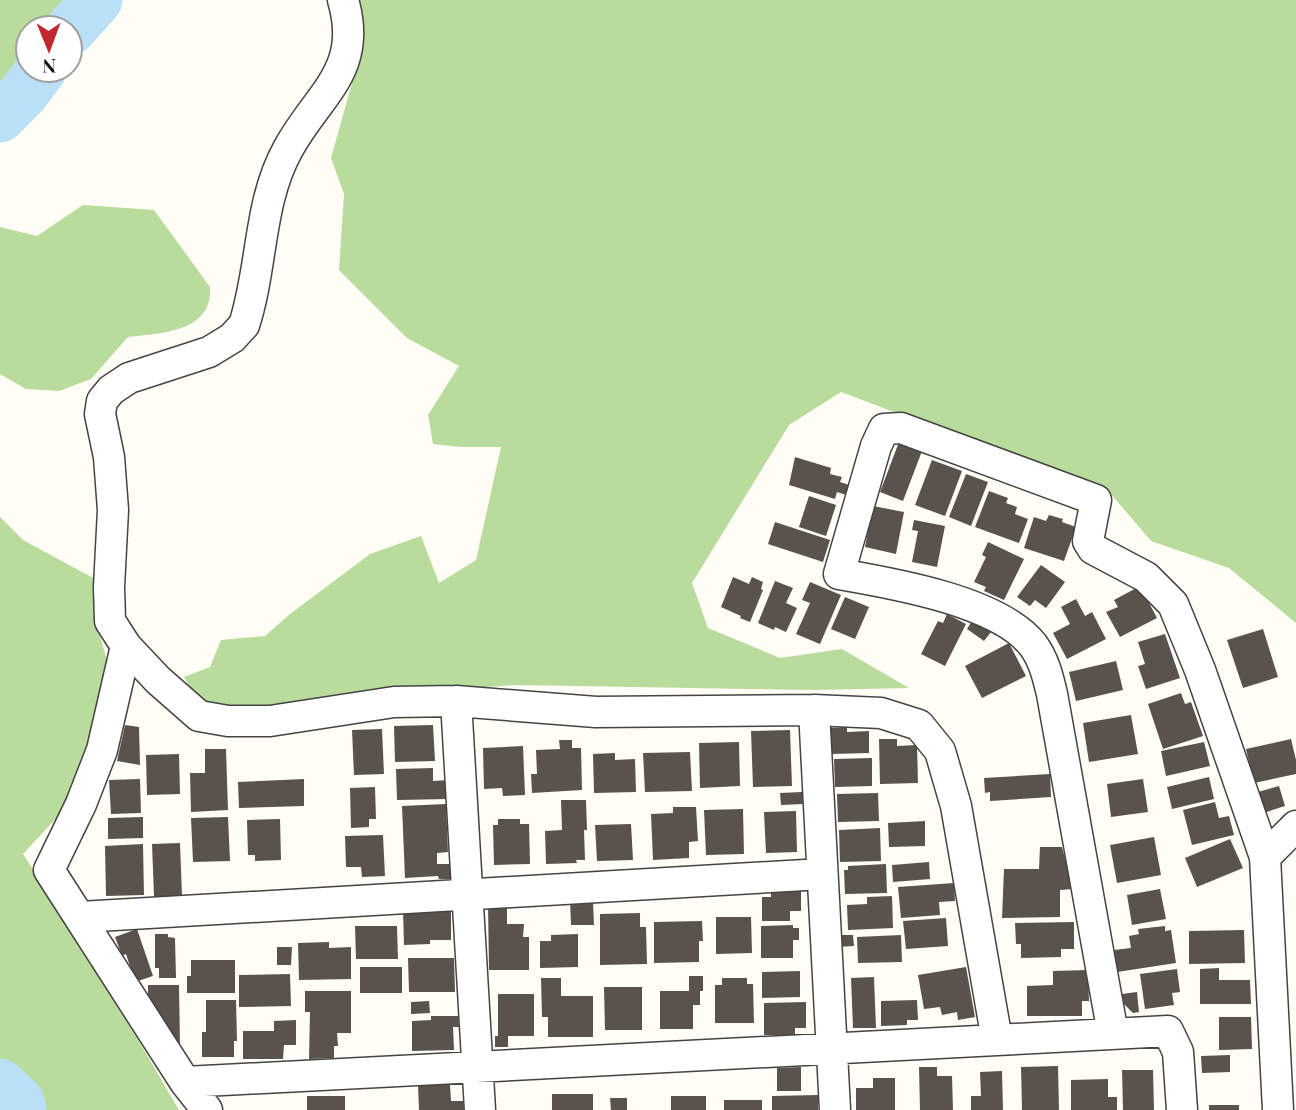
<svg xmlns="http://www.w3.org/2000/svg" width="1296" height="1110" viewBox="0 0 1296 1110" font-family="'Playfair Display',serif">
<style>
.forest{fill:#b9dc9c}
.lines{fill:none;stroke-linecap:round;stroke-linejoin:round}
.river{stroke:#b9e0f7;stroke-width:51}
.building{fill:#5a524d}
.minor-casing{stroke:#444;stroke-width:33}
.minor{stroke:#fff;stroke-width:30}
</style>
<rect width="100%" height="100%" fill="#fffdf5"/>
<path class="forest" d="M0 0H85L58 28H28V58L0 86Z
M351 0H1296V623L1229 568 1151 541 1111 494 841 392 789 425 692 583 708 628 780 658 842 649 909 688 814 690 516 685 344 696 274 712 199 703 184 677 210 667 221 640 265 636 290 614 370 554 421 536 439 583 476 560 501 447H461L433 444 428 415 459 366 407 338 339 270 344 194 331 158 357 65Z
M83 205 154 210 210 287C210 292 210 299 208 304 199 333 153 334 128 337L91 379 59 391 26 389 0 374V227L37 236Z
M0 517 23 540 97 580V625L108 664 75 798 23 854 90 957 179 1110H0Z"/>
<g class="lines">
<path class="river" d="M70 30 97 0
M0 117 23 94 41 70
M0 1084 19 1102 21 1110"/>
</g>
<path class="building" d="M899 442 922 451 903 501 880 492Z
M795 457 831 468 830 474 842 477 840 482 849 485 846 495 837 492 835 499 789 485Z
M932 460 962 471 945 516 915 505Z
M966 474 988 482 971 526 949 517Z
M989 491 1008 498 1006 503 1017 507 1015 514 1028 519 1019 543 975 527Z
M809 496 836 505 826 536 799 527Z
M873 506 904 512 896 554 865 547Z
M1049 515 1063 519 1062 522 1076 527 1064 561 1024 548 1034 517 1046 521Z
M914 520 945 526 937 567 912 562 918 531 912 530Z
M775 522 830 540 823 562 768 544Z
M988 542 1024 559 1004 600 984 591 986 587 974 582 986 557 982 555Z
M1041 565 1065 582 1046 608 1035 600 1030 606 1017 597Z
M733 577 749 584 752 577 763 582 761 589 763 590 750 622 740 618 741 616 721 607Z
M775 581 793 588 786 603 797 608 786 632 775 627 774 630 758 623Z
M810 582 841 595 820 644 796 634 810 603 802 600Z
M1140 586 1157 618 1120 637 1106 612 1118 607 1114 600Z
M845 597 869 607 855 639 831 629Z
M1076 599 1085 616 1092 612 1106 639 1067 659 1053 633 1070 624 1061 607Z
M947 614 966 624 945 666 921 654 938 621 943 623Z
M973 619 991 632 984 641 967 629Z
M1263 629 1278 677 1243 688 1227 640Z
M1165 634 1180 678 1146 689 1138 666 1145 664 1138 642Z
M1009 643 1026 676 982 698 965 666Z
M1116 661 1123 690 1076 701 1069 672Z
M1181 693 1185 704 1191 702 1203 736 1163 749 1148 704Z
M1131 715 1138 754 1089 762 1083 723Z
M125 725 139 727 140 765 117 761Z
M433 725 435 761 395 762 394 726Z
M847 727V732L869 731V753L832 754 830 728Z
M382 729 384 774 354 775 352 730Z
M790 730 792 786 753 787 751 731Z
M879 739H897V746L917 745 918 783 880 784Z
M1291 739 1296 760V774L1254 783 1246 749Z
M559 740H572V748H581L582 790 532 793 531 774H537L536 750 560 749Z
M739 742 740 786 700 788 699 743Z
M1204 742 1210 766 1166 776 1161 751Z
M523 746 525 795 503 796 502 788 484 789 483 748Z
M205 749H226L228 810 191 812 190 773H205Z
M690 752 692 791 645 792 643 753Z
M615 753V760L635 759 636 792 594 793 593 754Z
M179 754 180 794 147 795 146 755Z
M872 758V786L835 787 834 759Z
M433 768V781L449 780 450 799 397 800 396 769Z
M1050 774 1051 797 990 801V792L985 793 984 778Z
M1209 777 1214 799 1172 809 1167 787Z
M140 779 141 813 111 814 109 780Z
M304 779V806L239 808 238 782Z
M1143 779 1148 812 1111 817 1107 784Z
M1279 786 1285 806 1263 813 1258 792Z
M375 787 376 819H369V827L351 828 350 788Z
M802 792 803 804 781 805 780 793Z
M878 793 879 821 838 822 837 794Z
M561 800H586L587 830H584L585 860H576L577 863 546 864 545 831 562 830Z
M1215 802 1219 818 1229 816 1234 835 1192 845 1183 810Z
M446 804 448 852 437 853V864H451L452 879H439L438 876 405 878 402 806Z
M673 807H696L698 841 689 842V858L653 860 651 814 673 813Z
M743 809 744 854 706 855 704 810Z
M796 811 797 852 766 853 764 812Z
M143 817V838L108 839V818Z
M228 817 230 861 193 862 191 818Z
M280 819 281 860 255 861V855H248L247 820Z
M498 819H520V824H529L530 864 494 865 493 825H498Z
M925 821V846L889 847 888 823Z
M631 824 633 860 597 861 595 825Z
M880 828 881 861 840 862 839 830Z
M383 835 385 876 362 877 361 867H346L345 836Z
M1154 837 1161 875 1117 883 1110 845Z
M1230 839 1243 868 1197 887 1185 858Z
M180 843 182 896H154L152 844Z
M143 844 144 895 106 896 105 846Z
M1040 847H1062L1073 889 1060 890V917L1002 918 1004 869H1039Z
M929 862 930 879 893 882 892 865Z
M886 864 887 893 845 894 844 870H848V866Z
M954 883 955 901 939 902 940 915 901 918 898 887Z
M1160 889 1166 919 1132 925 1127 895Z
M771 890H801V911H790V921H762V897H771Z
M892 896 893 928 848 930 847 905 867 904V897Z
M570 900H593L594 925H571Z
M488 904H507V924H524L523 937H529V970H489Z
M451 909V940H430V944L404 945 403 910Z
M640 913V927H646L647 964 600 965V914Z
M716 917H751L752 953 716 954Z
M946 918 948 946 906 949 903 921Z
M702 921 703 941H699V962L654 963V922Z
M1074 922V949H1061V957L1021 958V944H1016L1015 923Z
M793 925V928H799V940H793V958H761V926Z
M355 926H397L398 959H356Z
M1165 926V931L1171 930 1176 963 1117 972 1114 950 1131 948 1129 936 1139 934 1138 929Z
M137 929 153 976 135 982 126 954 122 956 115 937Z
M1244 930 1245 963 1189 964V931Z
M155 934H168V937L175 938 176 978H159V968H155Z
M578 934V967L540 968V941H551V935Z
M837 935H853L854 946 837 947Z
M901 935 902 962 858 963 857 937Z
M329 942V948L351 947V979L299 980 298 943Z
M277 947H292L291 965H277Z
M408 958H454L455 992H409Z
M191 960H235V993H187V976H191Z
M360 967H402V993H360Z
M966 967 975 1017 958 1020 957 1012 942 1015 940 1007 924 1009 918 975Z
M1219 968V980H1250L1251 1004H1200V969Z
M1177 969 1180 992 1172 993 1174 1005 1145 1009 1140 974Z
M1088 970 1089 1001H1082V1016H1027V986L1053 985V971Z
M800 971V997L762 998V972Z
M290 974 291 1006 239 1007V975Z
M689 976H703V991H700V1005H693V1029H660V991H689Z
M874 977 876 1028H853L851 978Z
M541 978H561V996H593V1037H548V1017H542Z
M722 978H747V984H753L754 1023H715V985H722Z
M148 985H179L180 1046 152 1012 151 1001H148Z
M604 987H642V1030H605Z
M305 991H351V1033H337L338 1046H334V1058L309 1059 310 1012H305Z
M1137 992 1139 1012 1133 1013 1124 1004 1122 994Z
M498 994H534V1036H508V1047H495V1036H498Z
M206 1000H236L237 1041H234V1057H202V1032H206Z
M917 1000 918 1020H907V1025L881 1026V1001Z
M429 1001 430 1013 411 1014V1002Z
M806 1002V1028H795V1035H764V1003Z
M431 1016H458L459 1027H453L454 1050 412 1051V1021L431 1020Z
M1219 1017H1251L1252 1049 1219 1050Z
M296 1020V1045H284L283 1059H243V1031H274V1021Z
M1230 1055V1072L1202 1073 1201 1056Z
M1058 1066 1059 1110H1022L1021 1067Z
M801 1067V1091H777V1068Z
M919 1067H937V1076H952L953 1110H920Z
M1122 1070H1153L1154 1110H1123Z
M1002 1071 1003 1110H971V1096H981L980 1072Z
M873 1078H895V1110H856V1088H873Z
M1108 1079V1097H1117V1110H1071V1080Z
M418 1085H450L451 1101H463L464 1110H419Z
M552 1094H593V1110H552Z
M818 1095V1110H772V1096Z
M307 1096H345V1110H307Z
M671 1096H706V1110H671Z
M610 1098H627V1110H611Z
M724 1100H762V1110H724Z
M1209 1105H1239V1110H1209Z"/>
<g class="lines">
<g class="minor-casing">
<path id="minor" d="M343 0C364 71 317 95 288 149 258 203 263 267 244 325L232 338 209 352 129 378 111 390 102 401 100 414 109 457 113 510 109 587 110 621 126 646 158 680 199 716 228 721H270L394 702 456 701 596 712 814 710 881 713 919 725 940 751 956 806 997 1040 1168 1031 1178 1052 1182 1110
M126 646 102 750 81 804 49 870 185 1082 207 1110
M456 701 480 1110
M814 710 835 1110
M1265 857 1296 826
M80 917 822 874
M1113 1034 1052 694C1048 677 1044 660 1033 645 999 601 891 583 839 574L876 446 884 429 901 428 1096 500 1088 541 1093 549 1146 577 1173 604 1200 670 1265 857 1278 1110
M185 1082 997 1040"/>
</g>
<use href="#minor" class="minor"/>
</g>
<g transform="translate(49 49) rotate(179)"><circle r="33" fill="#ffffff" stroke="#a0a0a0" stroke-width="2"/>
<path d="M0-5L12 26L0 18L-12 26Z" fill="#c4262e"/>
<text y="-10" font-size="19" font-weight="bold" text-anchor="middle" fill="#111111">N</text>
</g>
</svg>
